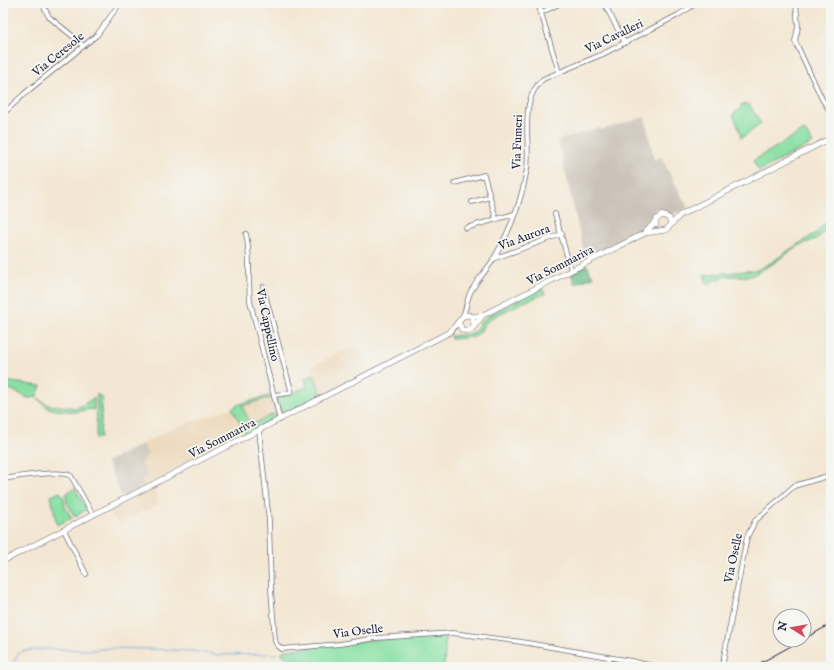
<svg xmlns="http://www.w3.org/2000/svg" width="834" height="670" viewBox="0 0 834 670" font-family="'IM FELL English',serif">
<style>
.built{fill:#ecd8ba}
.industrial{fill:#cbc3b8}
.green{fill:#89e0a4;stroke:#568170}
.forest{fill:#6ebe8a;stroke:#487062}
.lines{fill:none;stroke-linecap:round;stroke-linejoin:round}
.stream{stroke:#6aa4da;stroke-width:1}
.minor-casing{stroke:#6b6770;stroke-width:5.5}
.major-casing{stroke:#6b6770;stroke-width:6}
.minor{stroke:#fff;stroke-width:4}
.major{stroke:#fff;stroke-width:5}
.rail{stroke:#22223b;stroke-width:1}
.labels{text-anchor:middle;stroke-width:3.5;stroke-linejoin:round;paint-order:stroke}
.street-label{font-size:12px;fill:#22223b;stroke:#f6f6f2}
</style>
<rect width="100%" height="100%" fill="#f6f6f2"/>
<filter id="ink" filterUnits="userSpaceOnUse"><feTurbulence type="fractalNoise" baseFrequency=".025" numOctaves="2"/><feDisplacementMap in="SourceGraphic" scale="8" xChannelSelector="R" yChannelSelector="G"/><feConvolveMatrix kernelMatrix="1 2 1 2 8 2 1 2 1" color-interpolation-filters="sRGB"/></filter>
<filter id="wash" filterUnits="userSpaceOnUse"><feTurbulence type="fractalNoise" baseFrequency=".012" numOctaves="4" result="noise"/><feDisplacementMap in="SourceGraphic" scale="16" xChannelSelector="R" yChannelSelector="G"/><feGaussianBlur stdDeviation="0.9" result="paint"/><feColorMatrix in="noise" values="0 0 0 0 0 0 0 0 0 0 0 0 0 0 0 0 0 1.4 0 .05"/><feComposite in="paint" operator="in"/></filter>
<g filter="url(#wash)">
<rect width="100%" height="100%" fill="#f3e7d3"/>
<path class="built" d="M358 345 372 369 322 395 311 366Z
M265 399H273L276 413 251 425 241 406Z
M232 408 246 434 144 486 141 480 147 477 142 464 148 454 142 444 169 430Z
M154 488 158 504 123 522H117L107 512Z"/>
<path class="industrial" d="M645 117 654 160 661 157 688 208 670 215 659 208 654 211 655 217 653 223 649 227 637 234 586 260 558 141 599 127 600 130Z
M142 444 148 454 142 464 147 477 141 480 144 486 122 498 107 462Z"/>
<path class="green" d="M749 104 761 124 741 138 740 136 741 134 733 114 741 109V105Z
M804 130 813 143 759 171 753 161Z
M831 217V226L816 239 798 246 774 263 751 276H728L714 280 708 285 704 275 757 270 772 262 789 250 816 233Z
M542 288 545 294 524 302 493 317 485 323 480 332 474 337 451 339 450 336 469 334 475 331 480 323 487 316Z
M314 375 322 395 281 415 276 397 287 395 307 387 305 378Z
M3 381 41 386 36 397 49 405 77 408 94 398V410L91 409 75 412 57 410 48 408 36 397 28 398 10 389 3 392Z
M97 394 102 398 100 438 96 439Z
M272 395 273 399H265L242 406 251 425 276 413 277 418 246 434 232 408 240 404Z
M75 488 87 509 75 517 67 503 66 494Z
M60 492 64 498 65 507 72 518 57 525 51 496Z
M446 635 444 667H339L323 663 290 658 281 653 283 651 294 649 377 639Z"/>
<path class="forest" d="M587 265 593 277 575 284 571 273Z"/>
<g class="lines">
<path class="stream" d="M282 655C294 667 314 664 330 667
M8 667 12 665 18 654 23 651 49 649 92 650 113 648 151 649 191 651 220 655 277 654"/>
</g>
</g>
<g filter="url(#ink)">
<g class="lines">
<g class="minor-casing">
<path id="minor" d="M42 3 49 17 75 38 83 46
M538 3 559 72
M604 3 625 43
M796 3 798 27 795 41 822 99 831 113
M540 13 561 3
M3 114 24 94 97 35 120 3
M454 183 484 175 496 219
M472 202 490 197
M555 214 571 270
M466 228 514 214
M246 234C251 256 248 279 250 301L280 420
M493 259 562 234
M263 287 291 390 290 393 274 395
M463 316C466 309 467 300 470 293 476 281 486 271 493 260 509 233 522 200 527 169 531 140 518 101 543 79L603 54 678 15 697 3
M259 430 269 521 271 589 275 641 277 645 282 649 340 644 376 638 453 633 522 642 631 661 656 667
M3 479C17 477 60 469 71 476L93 515
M64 530 86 574
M608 667 609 658
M722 667 747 537 755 521 794 486 831 475"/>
</g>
<g class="major-casing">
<path id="major" d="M656 225V220L662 215 669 218 671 225
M645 233 666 230 680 215 831 138
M472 317 483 315 645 233 655 222
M459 323 462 330 469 331 473 328 483 315
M3 561 450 332 463 316 469 315 473 318 474 326"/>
</g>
<use href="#minor" class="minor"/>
<use href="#major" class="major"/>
<path class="rail" d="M804 639 831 624
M753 667 802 640"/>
</g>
</g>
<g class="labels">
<g class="street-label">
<text transform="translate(614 36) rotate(-26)" y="4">Via Cavalleri</text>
<text transform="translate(58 54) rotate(-39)" y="4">Via Ceresole</text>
<text transform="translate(517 142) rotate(-88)" y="4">Via Fumeri</text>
<text transform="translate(524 237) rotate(-20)" y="4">Via Aurora</text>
<text transform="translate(560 265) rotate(-27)" y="4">Via Sommariva</text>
<text transform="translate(268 325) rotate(78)" y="4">Via Cappellino</text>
<text transform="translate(222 438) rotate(-27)" y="4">Via Sommariva</text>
<text transform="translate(733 558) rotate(-78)" y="4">Via Oselle</text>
<text transform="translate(358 631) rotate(-7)" y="4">Via Oselle</text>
</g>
</g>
<rect width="834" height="670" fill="none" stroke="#f6f6f2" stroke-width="16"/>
<g transform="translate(792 628) rotate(281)"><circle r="19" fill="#f6f6f2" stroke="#a1a1a9"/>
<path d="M0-3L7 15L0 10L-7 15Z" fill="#d1495b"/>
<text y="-6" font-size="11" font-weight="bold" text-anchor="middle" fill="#22223b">N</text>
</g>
</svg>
